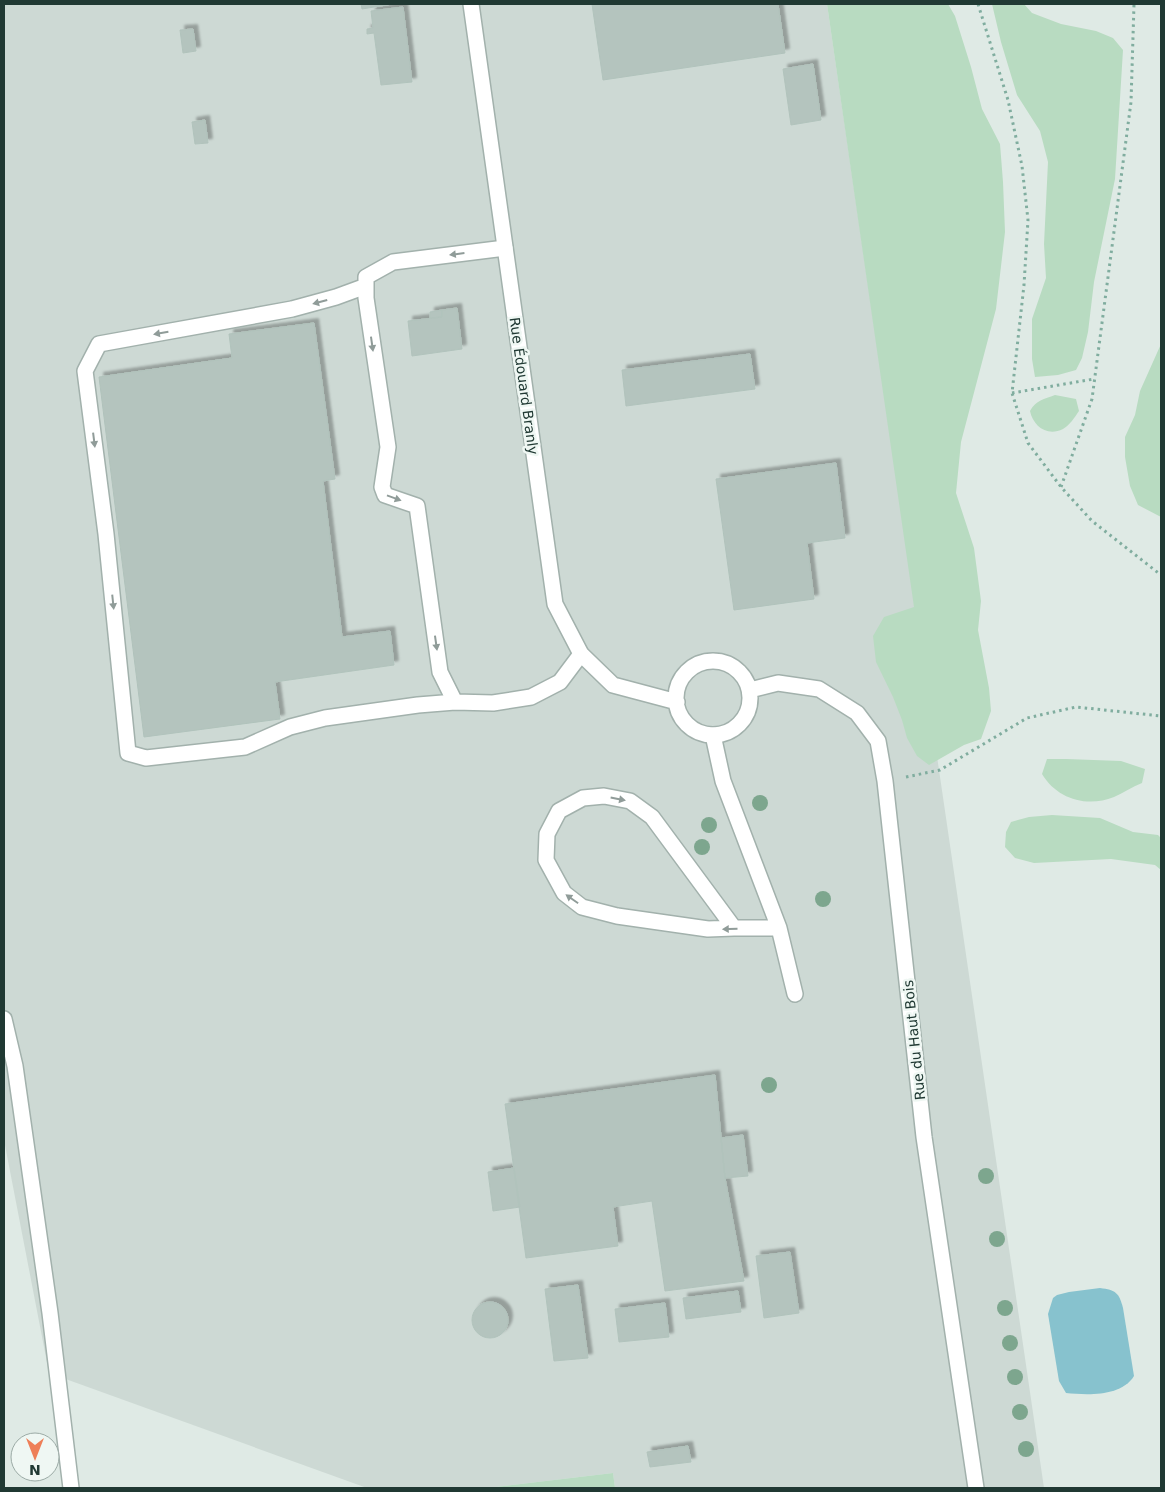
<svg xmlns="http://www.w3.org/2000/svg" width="1165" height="1492" viewBox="0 0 1165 1492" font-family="'DejaVu Sans',sans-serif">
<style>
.built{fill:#cdd9d4}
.green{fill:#b8dbc1}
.water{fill:#87c2ce}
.building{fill:#b4c4be;stroke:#b1c3bc;filter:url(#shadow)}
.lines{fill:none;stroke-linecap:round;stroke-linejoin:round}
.lane-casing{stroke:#a2b1ac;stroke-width:18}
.street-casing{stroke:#a2b1ac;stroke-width:18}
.path{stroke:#80ad9f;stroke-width:3;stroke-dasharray:2.5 4;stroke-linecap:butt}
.lane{stroke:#fff;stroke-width:15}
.street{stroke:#fff;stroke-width:15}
.tree{fill:#7da68e}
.oneway{fill:#909c99}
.labels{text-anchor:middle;stroke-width:5;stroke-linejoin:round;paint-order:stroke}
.street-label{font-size:14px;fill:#203933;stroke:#eff7f3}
</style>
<defs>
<filter id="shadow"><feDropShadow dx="4.5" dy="-4.5" stdDeviation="1" flood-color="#0004"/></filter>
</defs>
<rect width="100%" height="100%" fill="#dfeae5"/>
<path class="built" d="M4 4H827L1044 1488H615L613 1473 488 1488H367L49 1373 4 1140Z"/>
<path class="green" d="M827 4H948L955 16 971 67 982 109 1000 144 1003 182 1005 232 996 309 961 442 956 493 974 548 981 601 978 630 989 688 991 711 981 739 964 745 929 765 917 756 907 738 902 720 893 697 876 662 873 636 884 617 914 607Z
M992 4H1024L1032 13 1061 24 1096 31 1113 38 1123 50 1115 179 1094 282 1088 332 1082 358 1076 370 1058 375 1035 377 1032 359V319L1046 278 1044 244 1048 162 1040 131 1017 95 1001 42Z
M1161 344V517L1138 505 1130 486 1125 457V437L1135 415 1140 391Z
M1055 395 1076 399 1079 411C1075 417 1069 426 1063 429 1047 437 1033 426 1030 411 1036 400 1044 399 1055 395Z
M1047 759H1066L1121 761 1145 769 1142 783C1132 787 1123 793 1114 797 1087 808 1057 799 1042 774Z
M1052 815 1100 818 1133 832 1158 835 1161 838V870L1155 865 1111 859 1034 863 1015 858 1005 847 1006 832 1011 822 1029 817Z
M613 1473 615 1488H488Z"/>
<path class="water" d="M1100 1288C1116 1290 1119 1293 1123 1308L1134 1376C1121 1397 1087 1395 1066 1393L1059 1381 1048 1314 1053 1298 1057 1295 1069 1292Z"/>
<path class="building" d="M361 4H392L362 9Z
M592 4H778L785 53 603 80Z
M403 7 412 82 381 85 374 33 367 34V29L373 28 371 11Z
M193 29 196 51 183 53 180 30Z
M813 64 821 120 791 125 783 69Z
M205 120 208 143 195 144 192 122Z
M457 308 462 349 412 356 408 321 442 317V310Z
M442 310V317L430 318V312Z
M314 323 335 479 323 481 342 637 390 631 394 665 275 682 280 719 144 737 99 377 232 358 229 334Z
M750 354 755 389 626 406 622 370Z
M836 463 845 538 807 543 814 599 734 610 716 479Z
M715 1075 725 1178 744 1281 665 1291 652 1201 613 1207 618 1246 526 1258 505 1104Z
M743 1135 748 1176 725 1178 721 1138Z
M514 1168 520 1207 493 1211 488 1172Z
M790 1252 799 1313 764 1318 756 1256Z
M578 1285 588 1358 554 1361 545 1289Z
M738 1291 741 1312 686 1319 683 1298Z
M472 1320a18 18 0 1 1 36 0a18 18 0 1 1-36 0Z
M665 1303 669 1337 619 1342 615 1309Z
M688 1446 691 1462 650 1467 647 1452Z"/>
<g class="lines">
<g class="lane-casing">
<path id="lane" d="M366 286 336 297 292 309 99 344 85 371 106 534 128 753 146 758 245 747 290 727 325 718 418 705 455 702 493 703 531 697 560 682 581 654
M455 702 440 672 417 506 385 495 382 487 388 447 366 298V277L393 262 505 248
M713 735 723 781 779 928 795 994
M734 928 652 817 630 801 604 796 583 798 559 811 547 834 546 860 564 893 582 907 617 916 708 929 734 928H779"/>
</g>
<g class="street-casing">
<path id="street" d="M471 4 555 604 581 654 613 685 677 702
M676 698a37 37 0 1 1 74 0a37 37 0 1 1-74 0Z
M750 690 778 683 819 689 857 713 878 741 885 781 924 1137 976 1488
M4 1019 15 1066 50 1313 71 1488"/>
</g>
<path class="path" d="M978 4 1008 100 1022 166 1028 220 1024 285 1012 393 1028 443 1061 487 1092 521 1161 575
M1012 393 1094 379
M1061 487 1092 399 1131 102 1134 4
M906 777 940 770 1027 718 1076 707 1161 716"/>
<use href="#lane" class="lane"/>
<use href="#street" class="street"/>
</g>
<g class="tree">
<circle cx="760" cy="803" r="8"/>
<circle cx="709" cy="825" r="8"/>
<circle cx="702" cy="847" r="8"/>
<circle cx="823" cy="899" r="8"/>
<circle cx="769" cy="1085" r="8"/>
<circle cx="986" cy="1176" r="8"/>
<circle cx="997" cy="1239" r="8"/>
<circle cx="1005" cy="1308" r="8"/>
<circle cx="1010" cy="1343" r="8"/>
<circle cx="1015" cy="1377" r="8"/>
<circle cx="1020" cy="1412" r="8"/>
<circle cx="1026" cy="1449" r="8"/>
</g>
<defs><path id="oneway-solid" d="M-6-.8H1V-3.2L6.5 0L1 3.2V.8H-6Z" transform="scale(1.25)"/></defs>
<g class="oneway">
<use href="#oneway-solid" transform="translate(457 254) rotate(173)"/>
<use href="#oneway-solid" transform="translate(320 302) rotate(165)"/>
<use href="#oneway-solid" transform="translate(161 333) rotate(170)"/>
<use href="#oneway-solid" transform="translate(372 344) rotate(82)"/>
<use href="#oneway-solid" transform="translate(94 440) rotate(83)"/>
<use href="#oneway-solid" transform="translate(394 498) rotate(20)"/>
<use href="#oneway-solid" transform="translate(113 602) rotate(84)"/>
<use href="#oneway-solid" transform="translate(436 643) rotate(82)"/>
<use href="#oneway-solid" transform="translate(618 799) rotate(11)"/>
<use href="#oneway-solid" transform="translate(572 899) rotate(-145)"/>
<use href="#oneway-solid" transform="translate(730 929) rotate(179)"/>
</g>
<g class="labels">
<g class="street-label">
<text transform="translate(524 386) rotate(82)" y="5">Rue Édouard Branly</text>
<text transform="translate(914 1040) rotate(-96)" y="5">Rue du Haut Bois</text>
</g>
</g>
<rect width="1165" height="1492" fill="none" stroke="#203933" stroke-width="10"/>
<g transform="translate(35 1457) rotate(180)"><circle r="24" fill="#eff7f3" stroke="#9caba6"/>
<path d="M0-4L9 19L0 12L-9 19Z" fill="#ee7f58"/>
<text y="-8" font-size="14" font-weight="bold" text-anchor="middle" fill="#203933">N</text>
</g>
</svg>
